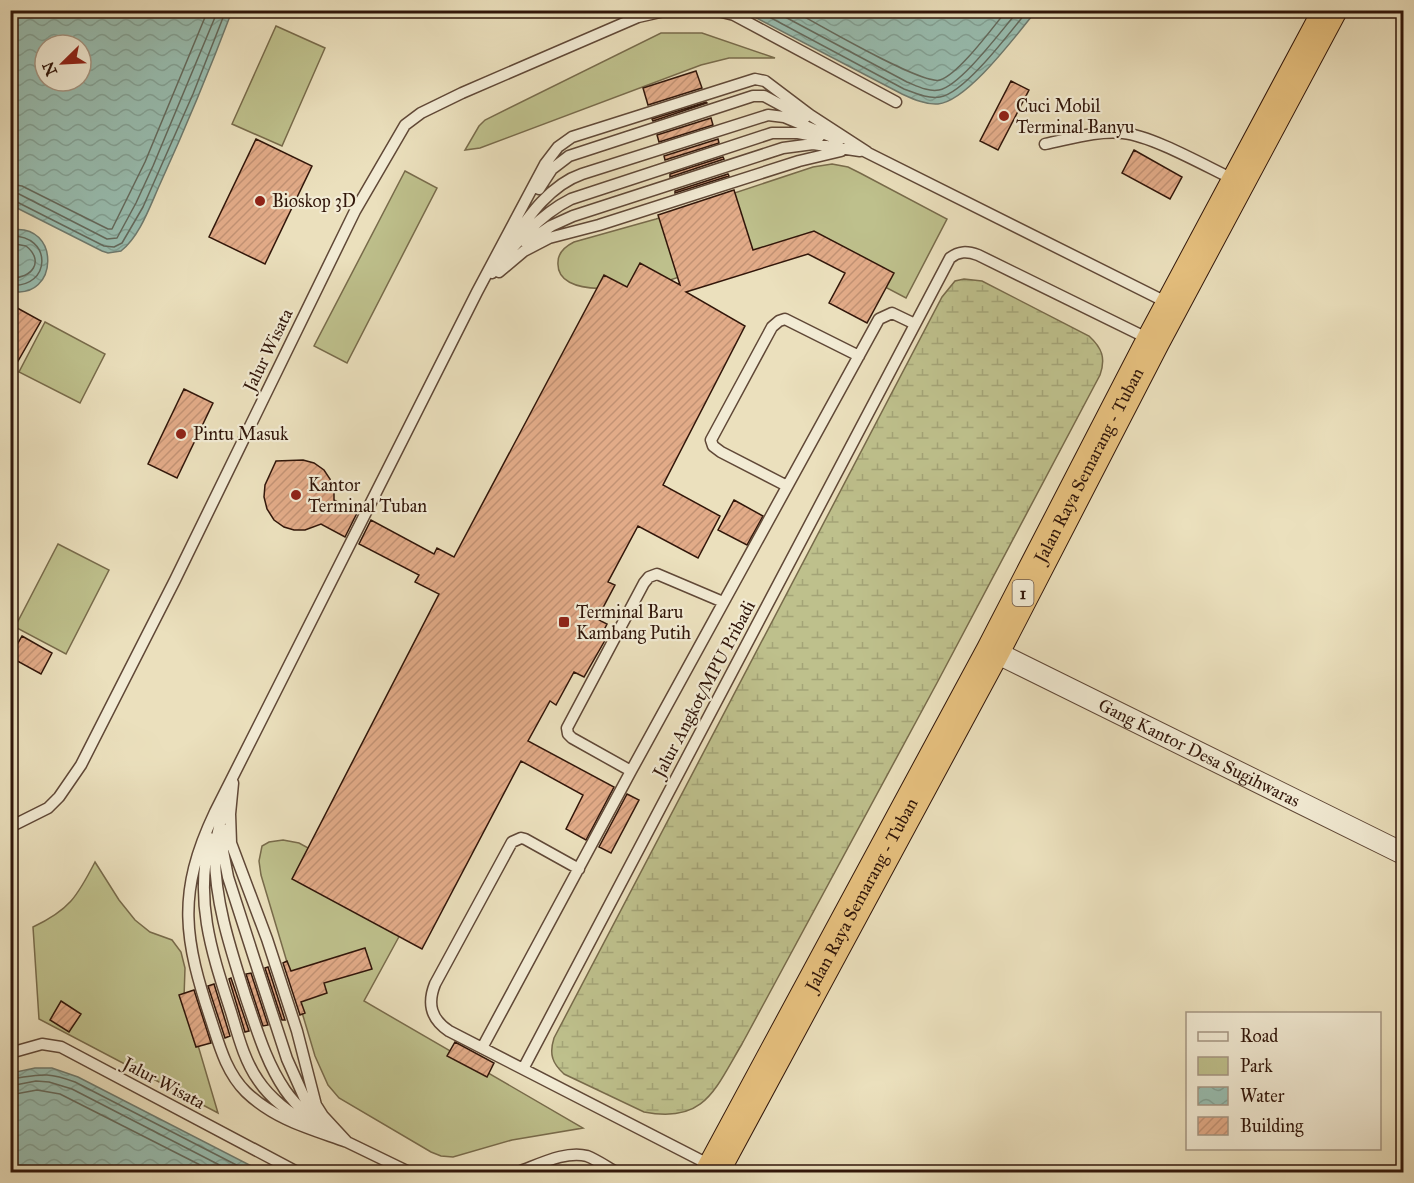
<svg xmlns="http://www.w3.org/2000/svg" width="1414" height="1183" viewBox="0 0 1414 1183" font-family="'IM FELL Great Primer',serif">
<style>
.green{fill:#bec08c;stroke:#786b4b;stroke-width:1.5}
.wetland{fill:url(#wetland-marsh);stroke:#786b4b;stroke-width:1.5}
.water{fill:url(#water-waves);stroke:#6f7a6e;stroke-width:1.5;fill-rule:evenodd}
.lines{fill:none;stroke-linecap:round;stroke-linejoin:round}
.shore{stroke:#646a5d;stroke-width:1.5}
.building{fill:url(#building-hatch);stroke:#31160a;stroke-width:1.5}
.service-casing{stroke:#604837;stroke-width:13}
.minor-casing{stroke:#604837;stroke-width:23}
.trunk-casing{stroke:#31160a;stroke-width:35}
.service{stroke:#f2ebd4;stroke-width:10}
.minor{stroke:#f2ebd4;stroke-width:21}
.trunk{stroke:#e6c07e;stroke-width:33}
.poi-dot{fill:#8f2418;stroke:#f2ebd4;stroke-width:2}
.labels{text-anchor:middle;stroke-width:4.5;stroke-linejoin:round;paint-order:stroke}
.shield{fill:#f2ebd4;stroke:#6b5647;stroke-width:1.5}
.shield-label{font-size:16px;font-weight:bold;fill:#31160a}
.poi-label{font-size:18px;fill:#31160a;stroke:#f2ebd4;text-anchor:start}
.street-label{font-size:18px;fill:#31160a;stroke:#f2ebd4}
</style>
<defs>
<pattern id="wetland-marsh" width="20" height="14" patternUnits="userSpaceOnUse" patternTransform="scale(1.5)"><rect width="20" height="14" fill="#bec08c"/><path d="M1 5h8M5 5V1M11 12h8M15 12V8" fill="none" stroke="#a4a477"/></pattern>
<pattern id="water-waves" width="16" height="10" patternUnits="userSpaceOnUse" patternTransform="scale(1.5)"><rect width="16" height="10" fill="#98bdb0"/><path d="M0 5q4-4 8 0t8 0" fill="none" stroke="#83a296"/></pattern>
<pattern id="building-hatch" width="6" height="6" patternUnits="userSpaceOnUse" patternTransform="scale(1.5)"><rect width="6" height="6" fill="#e2ab88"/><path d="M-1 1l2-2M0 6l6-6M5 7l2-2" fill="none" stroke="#c29274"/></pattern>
</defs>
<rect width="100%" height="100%" fill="#ebe0bd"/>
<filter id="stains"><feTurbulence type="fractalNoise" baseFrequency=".00333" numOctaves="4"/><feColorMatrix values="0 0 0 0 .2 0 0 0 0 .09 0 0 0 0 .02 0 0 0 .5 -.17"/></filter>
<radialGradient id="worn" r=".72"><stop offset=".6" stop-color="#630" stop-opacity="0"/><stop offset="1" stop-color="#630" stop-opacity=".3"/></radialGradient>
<path class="green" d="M276 26 325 48 282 146 232 124Z
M661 33H702L775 58H729L701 65 480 148 465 150 479 126 485 120Z
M832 164 848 167 860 173 947 219 906 298 794 239 664 282C641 286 555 302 558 262 558 253 566 246 574 242L656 219 813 167Z
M405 171 437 188 347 363 314 346Z
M45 322 105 354 80 403 19 372Z
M58 544 109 570 66 654 15 627Z
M283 840 299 843 312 850 401 933 364 1001 583 1128 512 1140 453 1157 441 1156 431 1152 339 1098 328 1085 315 1056 261 875 259 861 262 846 269 842Z
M95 862 119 900 135 920 150 932 172 940 181 952 185 968 184 998 218 1113 39 1019 33 927C69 910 77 897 95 862Z"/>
<path class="wetland" d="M964 279 982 281 1089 336C1102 348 1106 358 1100 375L938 681 742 1044C715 1089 705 1124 644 1112L564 1074C552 1063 549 1054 554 1038L942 297 955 281Z"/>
<path class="water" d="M10 11H232C210 69 186 127 160 184 150 206 140 236 121 251L108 253 102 251 11 205ZM45 45H81V81H45Z
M743 11 1036 10V11C1017 34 968 101 938 104 926 105 913 99 902 94Z
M11 230C61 222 59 301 11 291Z
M35 1068H52L78 1077 263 1172H11V1073Z"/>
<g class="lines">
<path class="shore" d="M756 10 904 89C915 93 928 99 940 97 965 93 1011 31 1028 10
M772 10 907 82C917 86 928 92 939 90 961 86 1003 28 1019 10
M792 10C814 22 923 86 940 80 959 74 993 27 1007 10
M10 184 22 186 108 229H112L145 162 208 10
M10 193 19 194 107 239 117 238 136 203 153 166 218 10
M10 200 15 201 104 246 114 247 122 243 143 207 193 94 226 10
M10 236C53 234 52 289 10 285
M10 243 26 246C45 261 32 279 10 278
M10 1079C40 1075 45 1071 75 1082L250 1172
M10 1086 36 1081 49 1082 72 1089 233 1172
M10 1095 37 1090 60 1094 214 1172"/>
</g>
<path class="building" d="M696 71 702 88 648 105 643 88Z
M1011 81 1029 90 998 150 980 141Z
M706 102 707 103 653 121 652 119Z
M711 118 713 125 659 142 657 135Z
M256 139 312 166 265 264 209 237Z
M718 139 719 143 665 160 664 156Z
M1134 150 1182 177 1170 199 1122 173Z
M723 157 724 159 670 177V174Z
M728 174 729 176 675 193V191Z
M734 190 753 250 814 231 894 273 867 323 829 303 845 273 808 254 686 292 745 326 663 485 720 516 698 558 638 526 608 582 615 585 597 619 607 624 603 632 608 635 584 677 574 672 556 705 550 701 528 741 614 787 586 840 566 829 583 795 521 761 422 949 292 879 439 594 415 582 419 575 359 544 371 520 434 554 437 548 454 557 604 275 627 287 640 263 680 285 658 215Z
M10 304 41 321 10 375Z
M184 389 213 403 177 478 148 464Z
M303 460 314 463 324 470 330 479 334 489V500L357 513 345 537 321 524 305 530H294L284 527 274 520 267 509 264 497 265 485 276 461Z
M734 500 763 516 747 545 718 530Z
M22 636 52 653 41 674 10 657Z
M627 794 639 800 611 853 599 847Z
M365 948 372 969 324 983 327 993 301 1002 305 1013 300 1015 283 963 287 961 291 971Z
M268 967 285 1020H282L265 968Z
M251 973 268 1025 263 1026 246 974Z
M231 978 249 1031 245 1032 229 979Z
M214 984 230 1036 225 1038 208 986Z
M194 990 211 1043 196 1047 179 995Z
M61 1001 81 1014 69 1032 50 1020Z
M455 1042 494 1063 487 1077 447 1056Z"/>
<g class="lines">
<g class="service-casing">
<path id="service" d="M714 10 734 15 896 102
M1045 144C1070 139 1098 130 1123 133 1153 136 1207 167 1235 180
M860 149 1168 303
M539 189 552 169 569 156 753 96H764L805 118
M526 243 551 226 573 216 783 148 813 144 860 151
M504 252C525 222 547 186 582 174L768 115 784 117 839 140
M499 272 524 251 549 238 599 225 799 161 841 151
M492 273C514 245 539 215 571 199L772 133H798L819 137
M787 486 721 452 713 446 711 440 772 327 779 321 785 319 859 356
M631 771 572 738 568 734 567 728 644 583 649 577 657 574 723 602
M233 783 230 814 231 843 267 939 297 1031 316 1105 323 1116 347 1142 409 1172
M226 802C221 820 215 838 215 856 215 904 232 953 246 998 257 1030 266 1062 285 1090 298 1109 314 1120 333 1132
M10 827 48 808 59 797 81 765 175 580 355 211 405 125 421 113 462 93 638 17 669 10
M225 830 223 851 228 877 254 958 287 1059 304 1097 316 1115
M210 838C194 901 212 953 231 1012 238 1035 244 1060 258 1080 270 1098 290 1114 310 1124
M579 869 525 839 521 838 512 842 435 984C427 1004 431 1019 449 1031L712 1166
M482 1048 631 771 879 319 892 313 915 324
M10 1053 42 1044 61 1047 297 1172
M523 1069 950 258C959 251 967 251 978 255L1151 340
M347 1142C311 1129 275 1120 246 1092 227 1073 220 1048 212 1023 184 939 176 894 215 812L477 292 545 164 558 147 572 137 755 79 765 81 810 115 867 152
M518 1172C538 1165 566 1150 587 1156 597 1160 607 1167 616 1172"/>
</g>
<g class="minor-casing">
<g id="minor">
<path id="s1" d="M993 651 1404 854"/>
</g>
</g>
<g class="trunk-casing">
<g id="trunk">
<path id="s2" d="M712 1172 993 651 1153 341 1330 10"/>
</g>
</g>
<use href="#service" class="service"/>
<use href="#minor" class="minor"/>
<use href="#trunk" class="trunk"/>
</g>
<g class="poi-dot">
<circle cx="1004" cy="116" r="6"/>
<circle cx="260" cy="201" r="6"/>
<circle cx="181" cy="434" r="6"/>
<circle cx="296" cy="495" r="6"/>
<rect x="558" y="616" width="12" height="12" rx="3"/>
</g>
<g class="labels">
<rect class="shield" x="1012.5" y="580" width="21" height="26" rx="4.5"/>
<g class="shield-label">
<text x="1023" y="599">1</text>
</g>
<g class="poi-label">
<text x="1016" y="112">Cuci Mobil<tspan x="1016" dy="21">Terminal Banyu</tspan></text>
<text x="272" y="207">Bioskop 3D</text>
<text x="193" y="440">Pintu Masuk</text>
<text x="308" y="491">Kantor<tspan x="308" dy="21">Terminal Tuban</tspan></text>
<text x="576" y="618">Terminal Baru<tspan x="576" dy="21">Kambang Putih</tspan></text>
</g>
<g class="street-label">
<text transform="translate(268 350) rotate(-64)" y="6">Jalur Wisata</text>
<text dy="6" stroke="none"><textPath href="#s2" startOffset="801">Jalan Raya Semarang - Tuban</textPath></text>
<text transform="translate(704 689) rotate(-62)" y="6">Jalur Angkot/MPU Pribadi</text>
<text dy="6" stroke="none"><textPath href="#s1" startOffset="230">Gang Kantor Desa Sugihwaras</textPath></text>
<text dy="6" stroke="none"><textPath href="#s2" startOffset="315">Jalan Raya Semarang - Tuban</textPath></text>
<text transform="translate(164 1083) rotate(28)" y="6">Jalur Wisata</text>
</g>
</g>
<rect width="1414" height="1183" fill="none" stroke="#ebe0bd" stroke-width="36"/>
<rect x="12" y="12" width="1390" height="1159" fill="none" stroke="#31160a" stroke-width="3"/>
<rect x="18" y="18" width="1378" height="1147" fill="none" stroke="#31160a" stroke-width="1.5"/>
<rect x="1186" y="1012" width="195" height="138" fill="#f2ebd4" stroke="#a59683" stroke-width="1.5"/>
<rect x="1198" y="1032" width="30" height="9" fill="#f2ebd4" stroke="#a59683" stroke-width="1.5"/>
<text x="1240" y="1042" font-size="18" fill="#31160a">Road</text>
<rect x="1198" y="1057" width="30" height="18" fill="#bec08c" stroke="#a59683" stroke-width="1.5"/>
<text x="1240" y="1072" font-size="18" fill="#31160a">Park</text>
<rect x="1198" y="1087" width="30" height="18" fill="url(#water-waves)" stroke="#a59683" stroke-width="1.5"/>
<text x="1240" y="1102" font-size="18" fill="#31160a">Water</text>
<rect x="1198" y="1117" width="30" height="18" fill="url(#building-hatch)" stroke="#a59683" stroke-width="1.5"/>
<text x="1240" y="1132" font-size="18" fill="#31160a">Building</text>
<g transform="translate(63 63) rotate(246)"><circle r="28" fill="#f2ebd4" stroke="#a59683" stroke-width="1.5"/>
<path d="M0-4.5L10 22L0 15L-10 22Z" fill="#8f2418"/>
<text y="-9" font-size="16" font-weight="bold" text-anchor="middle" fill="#31160a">N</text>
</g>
<rect width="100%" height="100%" filter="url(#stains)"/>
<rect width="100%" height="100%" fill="url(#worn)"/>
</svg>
